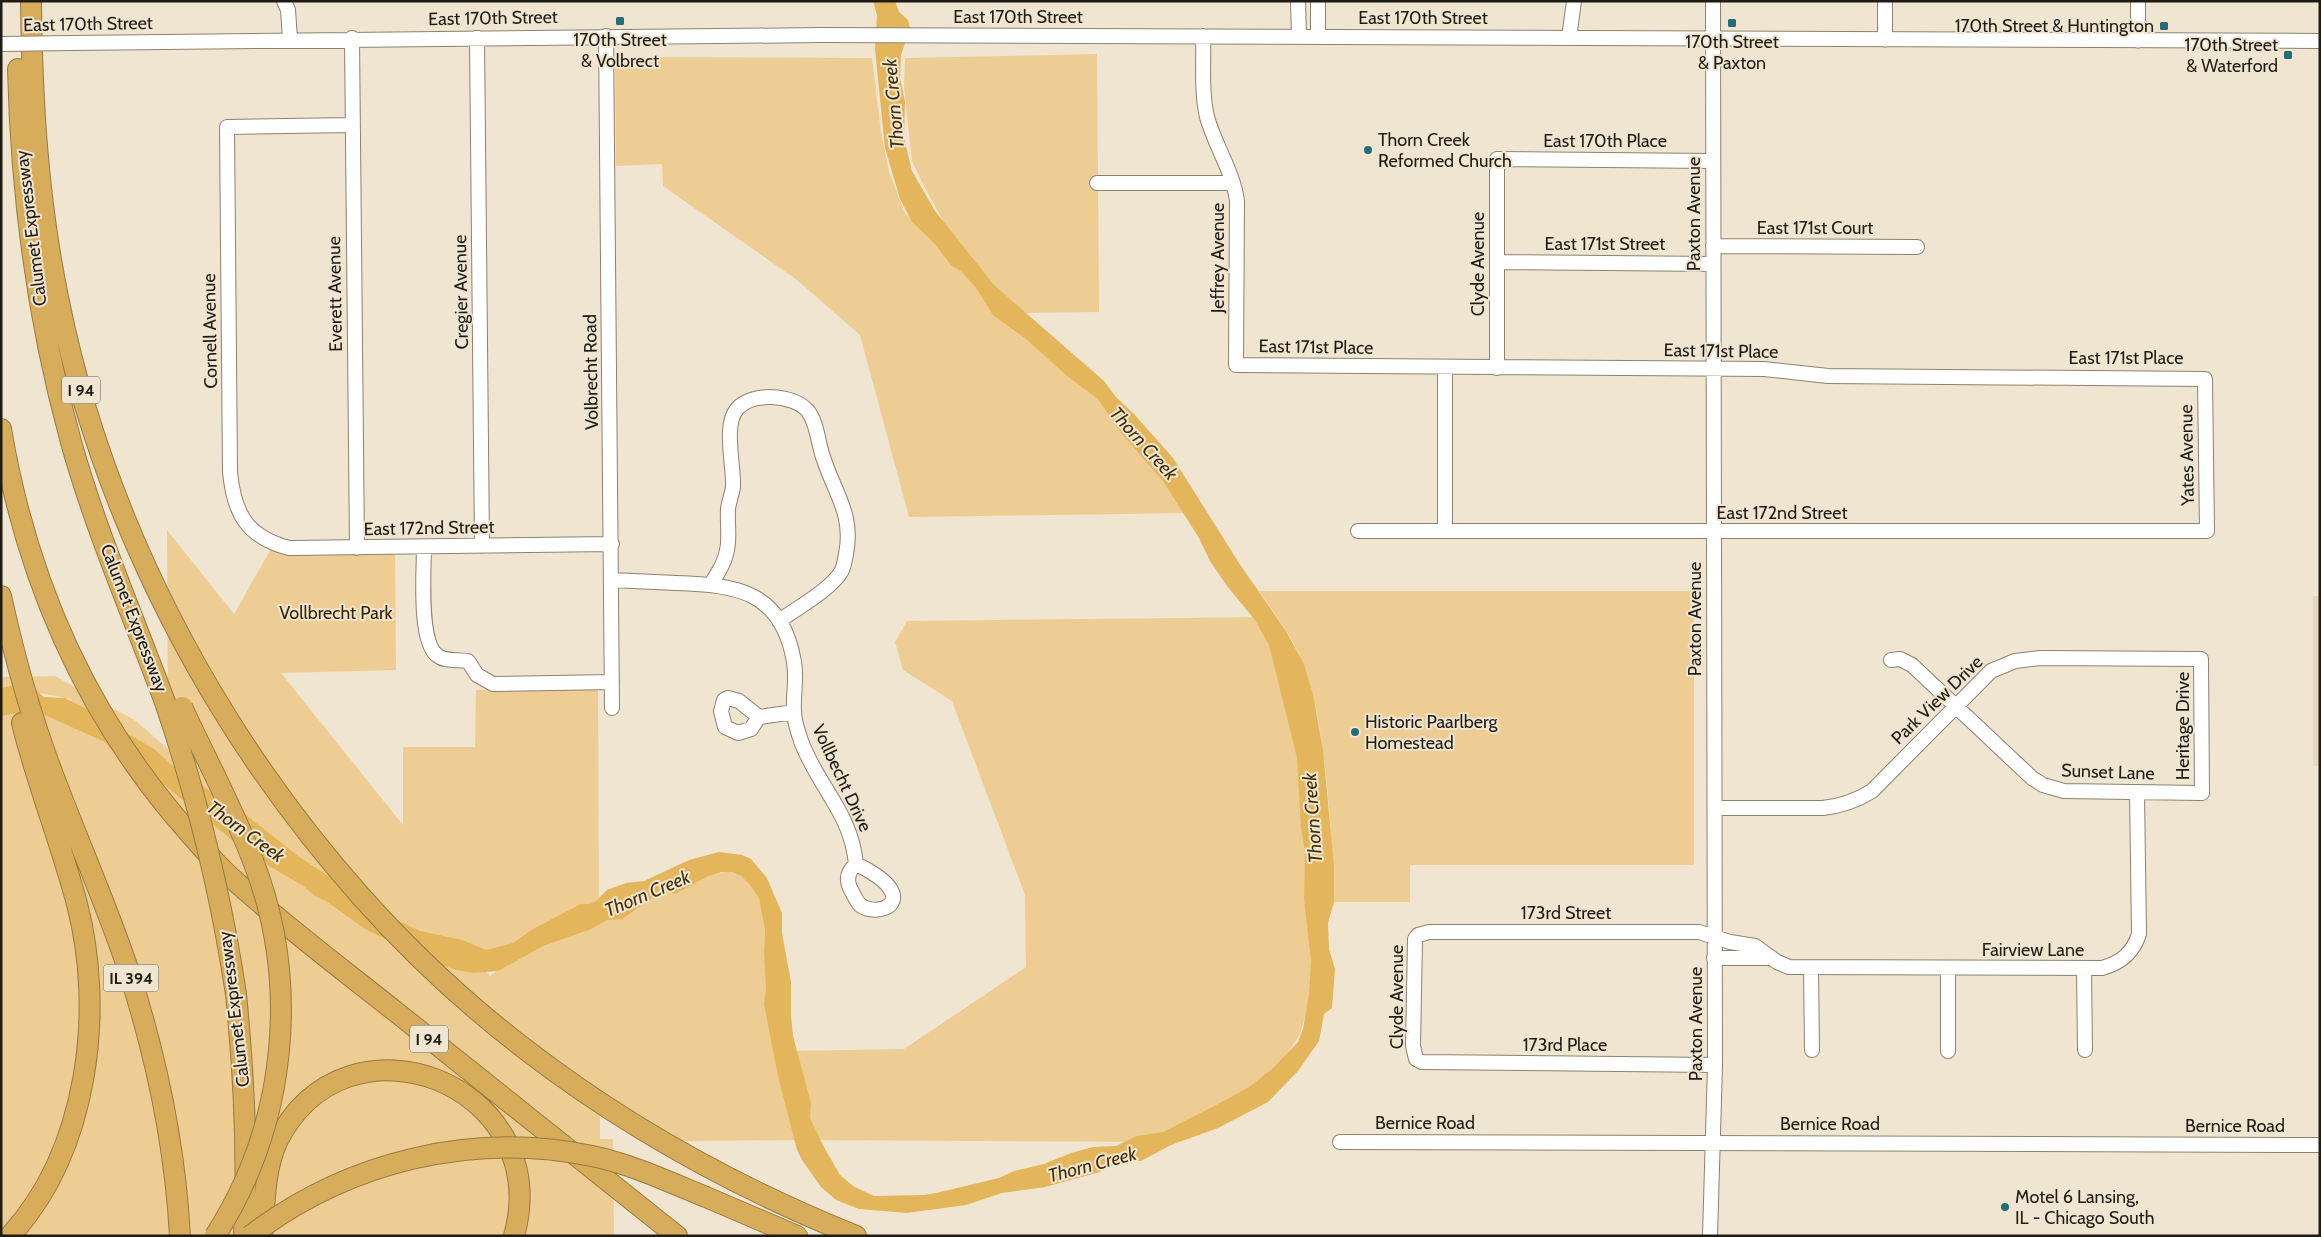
<svg xmlns="http://www.w3.org/2000/svg" width="2321" height="1237" viewBox="0 0 2321 1237" font-family="Cabin,sans-serif">
<style>
.built{fill:#e6d7be}
.green{fill:#edcd93}
.water{fill:#e3b65b}
.lines{fill:none;stroke-linecap:round;stroke-linejoin:round}
.minor-casing{stroke:#8b8270;stroke-width:16}
.highway-casing{stroke:#977a42;stroke-width:22}
.minor{stroke:#fff;stroke-width:14}
.highway{stroke:#d7ad5b;stroke-width:20}
.minor-bridge-casing{stroke:#8b8270;stroke-width:16;stroke-linecap:butt}
.highway-bridge-casing{stroke:#977a42;stroke-width:22;stroke-linecap:butt}
.minor-bridge{stroke:#fff;stroke-width:14}
.highway-bridge{stroke:#d7ad5b;stroke-width:20}
.poi-dot{fill:#256d79;stroke:#f0e5d1;stroke-width:2}
.labels{text-anchor:middle;stroke-width:4;stroke-linejoin:round;paint-order:stroke}
.shield{fill:#f0e5d1;stroke:#5e584d;stroke-width:1}
.shield-label{font-size:16px;font-weight:bold;fill:#1f1c15}
.street-label{font-size:18px;fill:#1f1c15;stroke:#f0e5d1}
.poi-label{font-size:18px;fill:#1f1c15;stroke:#f0e5d1;text-anchor:start}
.park-label{font-size:18px;fill:#382600;stroke:#f0e5d1}
.water-label{font-size:19px;font-style:italic;fill:#412f06;stroke:#f0e5d1}
</style>
<rect width="100%" height="100%" fill="#f0e5d1"/>
<path class="built" d="M2313 596H2320V766H2313Z"/>
<path class="green" d="M1097 54 1099 312 1018 313 949 237 941 217 922 182 912 161 904 87 905 58Z
M615 57 872 58 881 132 889 172 905 213 994 303 1063 361 1163 466 1192 513 909 517 860 335 797 280 663 186 662 164 616 166Z
M167 530 234 614 271 549 294 555 395 553 396 670 281 673 403 825V747H475L476 690 598 688 599 915 487 954 465 947 490 976 531 945 689 880 729 871 741 876 750 885 759 899 765 930 764 951 800 1140 681 1141 600 1090V1139H613L614 1236H1V709L79 717 71 699 19 689 1 692V677L55 676 136 721 168 749Z
M1259 591H1694V865H1410V902H1334C1334 860 1330 818 1326 777 1322 740 1317 701 1304 665 1294 639 1275 614 1259 591Z
M1268 617 1288 648 1318 969 1300 1034 1277 1070 1210 1113 1139 1142 810 1140 785 1051 904 1049 1026 967 1025 895 952 701 903 670 895 642 907 621Z"/>
<path class="water" d="M873 1H895L899 12 908 20 910 28 901 55 900 78 905 102 904 138 912 171 935 211 994 285 1104 381 1116 397 1134 414 1173 458 1239 563 1286 631 1304 664 1313 694 1323 750 1334 866V902L1328 923 1329 949 1335 969 1332 1008 1324 1014 1319 1041 1298 1071 1268 1102 1218 1128 1171 1145 1141 1161H1122L1100 1172 1045 1187 1002 1193 966 1205 907 1213 859 1209 836 1200 821 1187 802 1160 797 1150 778 1076 764 1004 766 989 764 951 765 930 759 899 750 885 741 876 732 872H722L708 876 675 894 665 892 658 894 622 919 607 920 589 930 543 946 498 971 473 973 457 970 435 963 365 929 326 901 315 896 302 885 269 866 254 850 232 840 163 784 115 754 105 742 40 713 23 712 1 716V688L18 684 35 689 44 697 65 698 83 707 154 749 173 766 246 815 298 856 388 916 420 931 462 940 486 950 513 943 533 929 581 904H590L596 901 607 890 626 883 644 881 689 860 719 852 742 855 751 859 767 878 782 913V933L791 982V1016L793 1036 811 1103 810 1118 824 1147 840 1175 853 1186 874 1196 924 1195 936 1193 999 1178 1014 1171 1044 1164 1071 1153 1093 1147 1116 1146 1137 1136 1163 1132 1220 1103 1249 1087 1272 1069 1298 1042 1303 1029 1309 994 1311 961 1304 899 1305 851 1301 828 1297 758 1269 645 1255 620 1227 586 1210 561 1199 538 1163 481 1121 433 1098 399 1066 375 1026 339 993 315 976 288 962 272 951 265 934 243 912 222 900 199 885 148 875 49 877 15Z"/>
<g class="lines">
<g class="minor-casing">
<path id="minor" d="M284 1 288 10 290 39
M1298 1 1299 36
M1885 1V40
M2138 1V41
M606 36 612 708
M1203 36C1204 63 1201 91 1207 117 1215 146 1233 171 1237 201L1236 365 1764 369 1828 376 2205 379 2207 531H1358
M1318 36V1
M352 38 357 548
M477 38 482 546
M1569 38 1574 1
M71 43 821 35 2320 41
M351 125 227 127 230 472C234 514 247 537 289 548L612 544
M1097 183H1233
M1713 246 1917 247
M1497 262 1713 264
M1445 368V530
M1497 368V159L1712 161
M424 547C424 569 418 643 438 656 446 662 458 659 468 661L477 675 493 684 612 682
M612 580C633 581 655 582 676 583 737 585 782 591 794 662 797 679 793 695 794 711 794 721 798 732 801 741 818 787 851 812 856 864
M711 584C718 573 725 562 727 550 730 537 727 522 728 509 729 501 732 494 733 487 734 465 723 425 737 409 752 392 792 394 807 410 817 421 818 443 823 457 834 492 854 514 846 554 845 559 844 567 841 572 830 590 797 608 779 621
M728 698 739 701 759 717 751 729 738 733 725 727 721 711 724 700Z
M759 717 794 712
M1715 808H1823C1841 806 1856 801 1872 791L1991 671 2015 661 2040 658 2201 659 2202 793 2064 791 2043 785 2032 778 1912 665 1900 659 1891 660
M856 864C867 869 887 880 892 892 899 910 871 914 860 905 856 901 853 893 850 888 846 879 848 871 856 864Z
M1714 958H1771
M1811 968 1812 1050
M1948 968V1051
M2084 969 2085 1050
M1715 1065 1422 1062 1416 1059 1413 1046 1415 939 1418 935 1429 932H1699L1730 942 1755 946 1777 962 1789 967 2102 968C2121 963 2133 953 2139 934L2137 793
M1340 1142 2320 1145
M1710 1236 1715 1065 1713 1"/>
</g>
<g class="highway-casing">
<path id="highway" d="M31 1C32 102 38 202 59 302 117 589 292 871 525 1049 626 1127 737 1188 856 1236
M18 69C21 196 37 319 71 442 96 532 134 618 166 705
M1 429C25 571 80 702 172 813 192 836 212 861 235 881 286 927 342 969 396 1012 489 1087 584 1161 677 1236
M1 596C15 660 33 724 57 785 80 846 107 906 128 969 156 1055 175 1145 180 1236
M236 994C244 1075 248 1155 244 1236
M706 1197 797 1236
M10 1236C88 1151 105 1012 77 904 61 843 37 784 22 723
M262 1236C265 1205 264 1171 277 1142 346 1002 556 1085 514 1236"/>
</g>
<use href="#minor" class="minor"/>
<use href="#highway" class="highway"/>
<g class="minor-bridge-casing">
<path id="minor-bridge" d="M1 44 71 43"/>
</g>
<g class="highway-bridge-casing">
<path id="highway-bridge" d="M166 705C198 800 221 895 236 994
M182 707C205 757 232 807 252 858 301 982 287 1124 215 1236
M250 1236C347 1162 471 1131 592 1156 631 1164 669 1182 706 1197"/>
</g>
<use href="#minor-bridge" class="minor-bridge"/>
<use href="#highway-bridge" class="highway-bridge"/>
</g>
<g class="poi-dot">
<rect x="615" y="16" width="10" height="10" rx="2.5"/>
<rect x="1727" y="18" width="10" height="10" rx="2.5"/>
<rect x="2159" y="21" width="10" height="10" rx="2.5"/>
<rect x="2283" y="50" width="10" height="10" rx="2.5"/>
<circle cx="1368" cy="150" r="5"/>
<circle cx="1355" cy="732" r="5"/>
<circle cx="2005" cy="1207" r="5"/>
</g>
<g class="labels">
<g class="shield">
<rect x="62" y="376.5" width="38" height="27" rx="4"/>
<rect x="103.5" y="964.5" width="55" height="27" rx="4"/>
<rect x="410" y="1025.5" width="38" height="27" rx="4"/>
</g>
<g class="shield-label">
<text x="81" y="396">I 94</text>
<text x="131" y="984">IL 394</text>
<text x="429" y="1045">I 94</text>
</g>
<g class="street-label">
<text x="1018" y="23">East 170th Street</text>
<text transform="translate(493 18) rotate(-1)" y="6">East 170th Street</text>
<text x="1423" y="24">East 170th Street</text>
<text transform="translate(88 24) rotate(-1)" y="6">East 170th Street</text>
<text x="1605" y="147">East 170th Place</text>
<text transform="translate(1694 214) rotate(-90)" y="6">Paxton Avenue</text>
<text transform="translate(31 228) rotate(-97)" y="6">Calumet Expressway</text>
<text x="1815" y="234">East 171st Court</text>
<text x="1605" y="250">East 171st Street</text>
<text transform="translate(1218 258) rotate(-90)" y="6">Jeffrey Avenue</text>
<text transform="translate(1478 264) rotate(-90)" y="6">Clyde Avenue</text>
<text transform="translate(461 292) rotate(-91)" y="6">Cregier Avenue</text>
<text transform="translate(335 294) rotate(-91)" y="6">Everett Avenue</text>
<text transform="translate(210 331) rotate(-91)" y="6">Cornell Avenue</text>
<text transform="translate(1316 347) rotate(1)" y="6">East 171st Place</text>
<text transform="translate(1721 351) rotate(1)" y="6">East 171st Place</text>
<text x="2126" y="364">East 171st Place</text>
<text transform="translate(591 372) rotate(-91)" y="6">Volbrecht Road</text>
<text transform="translate(2187 455) rotate(-91)" y="6">Yates Avenue</text>
<text x="1782" y="519">East 172nd Street</text>
<text transform="translate(429 528) rotate(-1)" y="6">East 172nd Street</text>
<text transform="translate(134 618) rotate(69)" y="6">Calumet Expressway</text>
<text transform="translate(1695 619) rotate(-90)" y="6">Paxton Avenue</text>
<text transform="translate(1937 700) rotate(-44)" y="6">Park View Drive</text>
<text transform="translate(2183 726) rotate(-90)" y="6">Heritage Drive</text>
<text transform="translate(2108 772) rotate(2)" y="6">Sunset Lane</text>
<text transform="translate(842 778) rotate(65)" y="6">Vollbecht Drive</text>
<text x="1566" y="919">173rd Street</text>
<text x="2033" y="956">Fairview Lane</text>
<text transform="translate(1397 997) rotate(-90)" y="6">Clyde Avenue</text>
<text transform="translate(234 1009) rotate(-97)" y="6">Calumet Expressway</text>
<text transform="translate(1696 1024) rotate(-90)" y="6">Paxton Avenue</text>
<text x="1565" y="1051">173rd Place</text>
<text x="1425" y="1129">Bernice Road</text>
<text x="1830" y="1130">Bernice Road</text>
<text x="2235" y="1132">Bernice Road</text>
</g>
<g class="poi-label">
<text x="2154" y="32" text-anchor="end">170th Street &amp; Huntington</text>
<text x="620" y="46" text-anchor="middle">170th Street<tspan x="620" dy="21">&amp; Volbrect</tspan></text>
<text x="1732" y="48" text-anchor="middle">170th Street<tspan x="1732" dy="21">&amp; Paxton</tspan></text>
<text x="2278" y="51" text-anchor="end">170th Street<tspan x="2278" dy="21">&amp; Waterford</tspan></text>
<text x="1378" y="146">Thorn Creek<tspan x="1378" dy="21">Reformed Church</tspan></text>
<text x="1365" y="728">Historic Paarlberg<tspan x="1365" dy="21">Homestead</tspan></text>
<text x="2015" y="1203">Motel 6 Lansing,<tspan x="2015" dy="21">IL - Chicago South</tspan></text>
</g>
<g class="park-label">
<text x="336" y="619">Vollbrecht Park</text>
</g>
<g class="water-label">
<text transform="translate(893 104) rotate(-95)" y="7">Thorn Creek</text>
<text transform="translate(1144 443) rotate(48)" y="7">Thorn Creek</text>
<text transform="translate(1312 818) rotate(-94)" y="7">Thorn Creek</text>
<text transform="translate(246 831) rotate(36)" y="7">Thorn Creek</text>
<text transform="translate(647 893) rotate(-23)" y="7">Thorn Creek</text>
<text transform="translate(1092 1164) rotate(-15)" y="7">Thorn Creek</text>
</g>
</g>
<rect width="2321" height="1237" fill="none" stroke="#1f1c15" stroke-width="5"/>
</svg>
